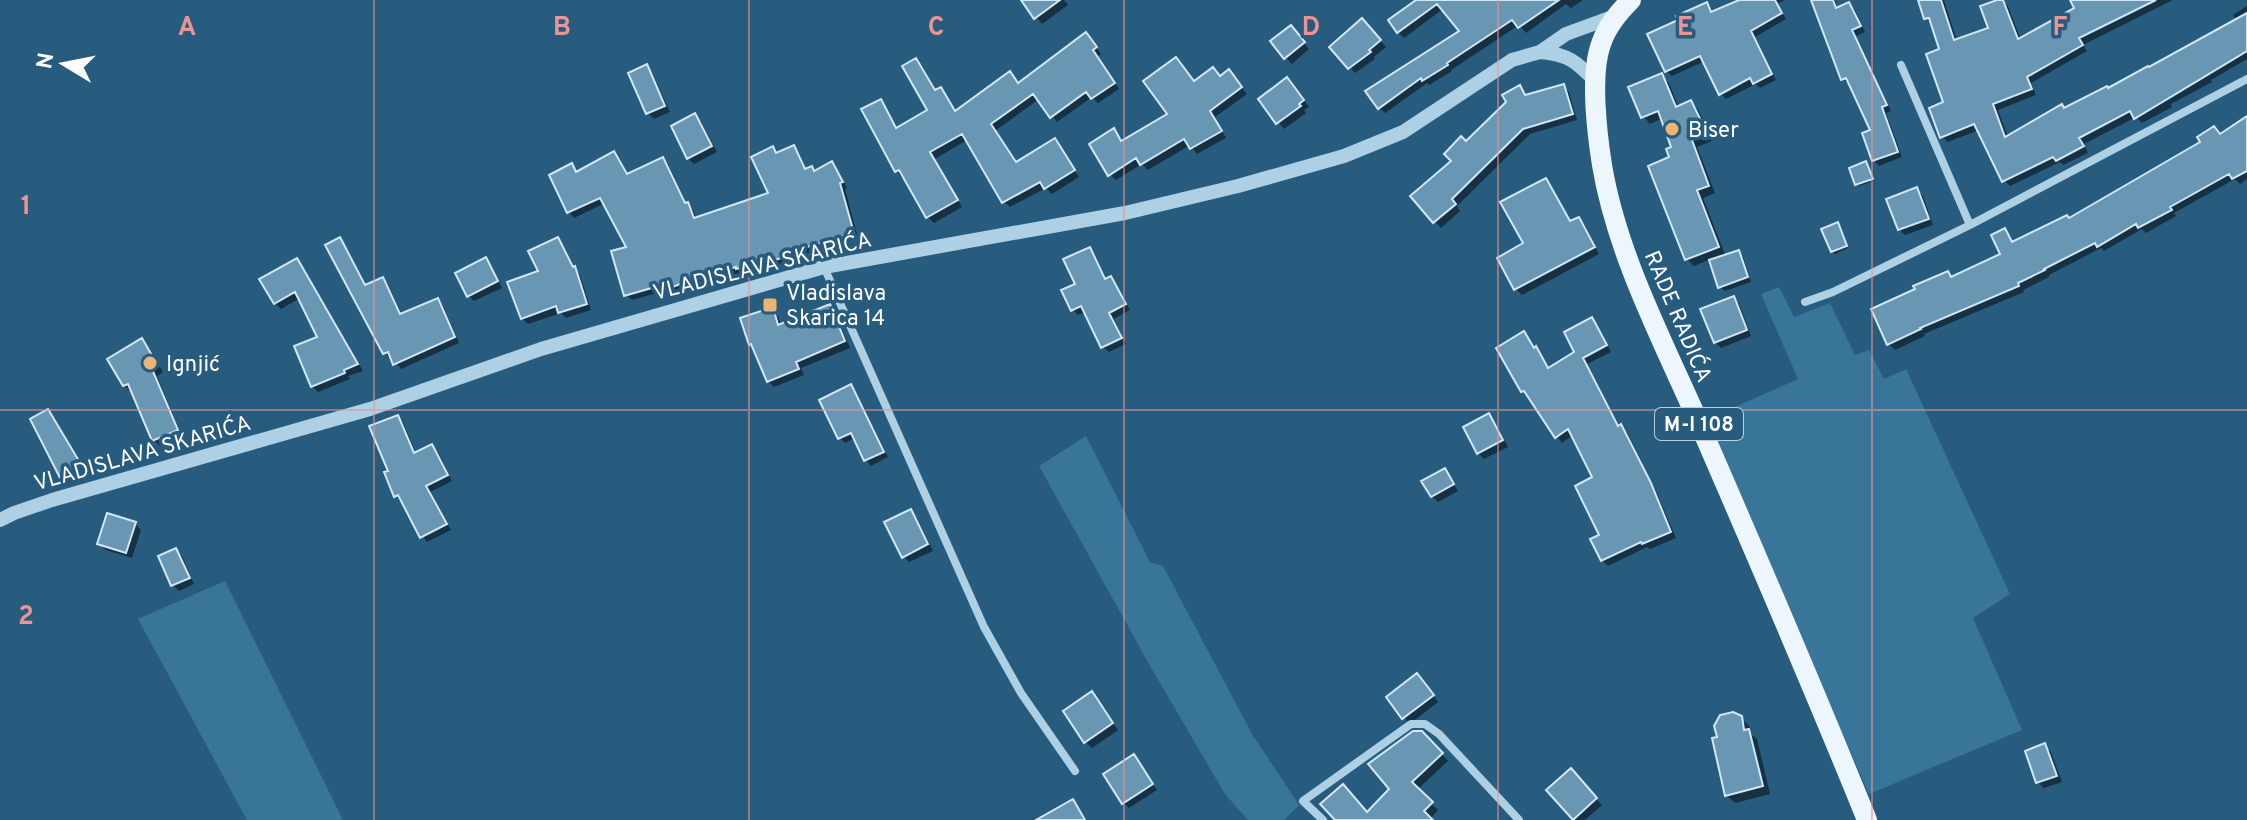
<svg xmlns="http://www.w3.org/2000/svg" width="2247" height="820" viewBox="0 0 2247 820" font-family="Overpass,sans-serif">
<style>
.green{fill:#397599}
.shadow{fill:#0007}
.building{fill:#6996b2;stroke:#d1e7f4;stroke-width:2}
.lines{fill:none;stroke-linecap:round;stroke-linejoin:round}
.minor{stroke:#aed0e5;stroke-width:8}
.tertiary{stroke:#aed0e5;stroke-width:14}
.primary{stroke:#eef6fd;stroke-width:20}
.grid{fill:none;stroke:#ea9494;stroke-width:2;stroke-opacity:0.55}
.poi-dot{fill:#ecb575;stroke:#285c7e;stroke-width:3}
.labels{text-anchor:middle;stroke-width:7;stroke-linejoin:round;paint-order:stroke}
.shield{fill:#285c7e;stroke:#beced8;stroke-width:2}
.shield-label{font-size:20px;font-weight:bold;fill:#fff}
.poi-label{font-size:22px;fill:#fff;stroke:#285c7e;text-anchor:start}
.street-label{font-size:22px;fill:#fff;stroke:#285c7e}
.grid-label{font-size:26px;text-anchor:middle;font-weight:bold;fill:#ea9494;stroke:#285c7e;stroke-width:7;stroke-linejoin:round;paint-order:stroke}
</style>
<rect width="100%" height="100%" fill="#285c7e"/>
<path class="green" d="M1779 287 1794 317 1830 303 1855 355 1869 350 1884 379 1906 369 2010 594 1973 618 2022 730 1869 794 1706 420 1798 379 1761 294Z
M1086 436 1150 562 1163 566 1252 734 1299 805 1284 820H1248L1225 794 1149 664 1039 466Z
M225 581 343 820H247L138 619Z"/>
<path class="shadow" d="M1023 0H1064L1068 5 1042 24Z
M1419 0H1583L1571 8 1566 4 1526 33 1519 25 1451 70 1452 71 1429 85 1427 83 1385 113 1379 108 1462 32 1443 9 1404 38 1398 32Z
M1744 0H1785L1777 4 1786 19 1755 37 1776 80 1760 88 1756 84 1726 99 1721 94 1705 61 1672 76 1666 71 1681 21 1706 4 1714 14Z
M1813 0H1835L1838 9 1849 4 1855 10 1865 32 1856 36 1891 111 1886 113 1902 157 1879 166 1874 160 1873 131 1850 84H1849L1843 79Z
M1920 0H1944L1957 41 1991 29 2002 0 2008 6 2021 40 2076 8 2072 0H2173L2083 45 2087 51 2031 83 2036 95 1998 110 2008 137 2108 90 2237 21 2233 15 2247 6V59L2211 80 2212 82 2171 104 2172 107 2142 123 2136 117 2084 144 2088 153 2063 165 2060 162 2010 186 2004 180 1979 130 1948 142 1942 137 1946 103 1941 50 1932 24 1926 18Z
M1362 20 1386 47 1374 57 1375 59 1355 73 1332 47Z
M1297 34 1309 49 1292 64 1286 58Z
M1092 41 1101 54 1098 56 1119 89 1098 103 1092 97 1057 122 1039 99 995 131 1017 164 1055 141 1079 177 1052 194 1046 188 1010 207 1004 202 967 140 935 159 962 207 934 223 928 217 905 175 902 177 896 171 880 102 886 108 897 129 930 111 916 60 922 66 937 91 940 89 946 95 956 112 1019 84Z
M646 67 652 73 670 112 654 119 648 113Z
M1662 76 1669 83 1679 108 1691 102 1698 109 1712 141 1697 147 1715 193 1703 198 1726 257 1738 253 1743 257 1751 282 1725 291 1720 287 1711 259 1694 266 1687 259 1672 159 1674 148 1663 118 1650 124 1643 116Z
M1220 77 1234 78 1247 94 1215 117 1226 138 1197 154 1190 145 1148 170 1142 164 1116 180 1110 174 1113 131 1123 142 1170 114 1195 83Z
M1293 86 1309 107 1304 110 1306 113 1284 129 1261 100Z
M1563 86 1569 92 1577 120 1530 134 1457 206 1460 211 1441 228 1413 196 1454 162 1467 143 1520 88 1527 96Z
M695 116 701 122 717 152 694 164 688 158Z
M2247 119V179L2240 184 2235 179 2174 213 2176 216 2146 233 2142 229 2104 251 2101 248 2049 275V277L2023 290 2024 292 1924 334 1925 336 1895 350 1889 344 1948 273 1953 278 2002 255 2004 231 2014 244 2070 220Z
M793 147 799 153 807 171 815 172 832 164 837 169 847 188 845 189 858 238 795 257 796 260 743 274 742 272 706 283 704 282 672 294 667 290 632 300 626 295 629 248 605 203 574 218 569 212 551 176 571 166 578 173 614 153 620 159 628 175 663 159 668 164 687 205 693 210 697 219 771 194 773 149 778 154Z
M1866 164 1874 181 1859 186 1857 184Z
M1545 180 1551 186 1571 223 1579 219 1585 225 1599 254 1522 295 1516 289 1499 259 1526 244Z
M1917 190 1923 196 1933 225 1905 235 1899 229Z
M1839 227 1848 248 1835 254 1832 251Z
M340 239 345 245 367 286 383 279 388 285 402 315 438 300 443 306 459 343 401 369 393 358 390 359 385 353Z
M557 239 563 245 576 270 580 275 591 310 566 318 561 313 528 324 522 318Z
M1089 249 1095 255 1107 281 1110 279 1116 285 1130 310 1114 319 1126 344 1109 352 1103 347 1086 312 1078 315 1073 310 1077 285Z
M296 260 302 266 363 371 348 376 350 379 318 392 312 386 320 338 300 298 281 309 275 303Z
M486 260 492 266 502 288 474 301 468 295Z
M1733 298 1739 304 1751 336 1721 348 1715 342Z
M829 306 835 312 850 348 801 368 804 375 774 387 768 381 755 349 751 344 772 310 778 316 781 325Z
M1591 320 1597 325 1611 352 1587 364 1620 427 1627 432 1656 491 1676 538 1650 549 1647 547 1608 566 1602 560V536L1594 478 1573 435 1562 443 1529 396 1522 391 1524 333 1541 355 1549 369 1577 353Z
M142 341 148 347 163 372 157 376 182 437 160 446 154 440 133 390 130 391 124 385Z
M851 386 856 392 888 457 871 466 866 460 855 438 845 443 840 438Z
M48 411 54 417 86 473 67 483 61 477Z
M1489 416 1495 422 1508 447 1484 459 1478 453Z
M398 417 403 422 416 454 432 446 438 452 452 481 430 492 451 530 427 542 396 495 390 472Z
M1444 470 1458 491 1438 502 1432 496Z
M910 511 916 517 933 551 909 562 903 556Z
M135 524 141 530 132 558 106 550 99 544Z
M176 550 182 556 194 584 179 591 173 585 161 557Z
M1423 682 1438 702 1410 724 1388 698Z
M1098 700 1118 730 1092 748 1086 742Z
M1741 718 1750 727 1751 734 1757 739 1770 794 1735 803 1726 795 1720 738Z
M1422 733 1448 761 1417 790 1438 810 1429 820H1338L1368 815 1391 789Z
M2044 746 2051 752 2062 782 2044 788 2038 782Z
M1134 756 1157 790 1129 808 1123 802Z
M1571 771 1602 805 1585 820H1575L1549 790Z"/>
<path class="building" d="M1021 0H1060L1034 19Z
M1416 0H1559L1518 28 1512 20 1447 63 1448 65 1422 81 1421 78 1378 109 1365 91 1459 31 1437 4 1397 33 1388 20Z
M1739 0H1775L1782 13 1751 31 1772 74 1753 84 1750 78 1719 95 1700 56 1665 72 1647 34 1678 20 1676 16 1707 2 1711 12Z
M1811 0H1833L1836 8 1849 2 1861 26 1852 30 1887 105 1882 107 1898 152 1872 161 1862 133 1870 130 1846 78 1841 80Z
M1918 0H1941L1954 40 1988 28 1980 6 1997 0H2003L2018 39 2074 8 2070 0H2156L2079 38 2083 45 2027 77 2032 89 1993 104 2005 137 2062 104 2064 108 2107 86 2108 88 2148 66 2149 67 2247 13V51L2134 119 2130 111 2079 138 2084 146 2056 161 2053 157 2002 182 1974 124 1940 138 1929 108 1943 102 1926 54 1939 49 1929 18 1924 19Z
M1362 18 1381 40 1369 50 1371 52 1348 69 1329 47Z
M1291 25 1305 42 1284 59 1270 41Z
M1086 32 1097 47 1093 50 1115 83 1091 99 1086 92 1050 118 1033 94 991 124 1016 162 1055 138 1075 170 1044 189 1040 182 1002 203 962 134 930 152 958 200 926 218 899 170 895 172 861 109 881 99 896 128 927 110 902 66 916 58 935 90 941 87 955 111 1010 71 1018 83Z
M1176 57 1194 81 1213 67 1220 76 1229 69 1242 87 1210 111 1222 131 1190 149 1184 139 1140 165 1136 158 1108 176 1089 144 1114 128 1121 141 1167 114 1143 81Z
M647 64 665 106 646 114 628 73Z
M1662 73 1676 107 1691 100 1707 133 1692 140 1709 186 1697 190 1719 247 1685 260 1648 166 1669 157 1666 149 1671 147 1658 111 1641 118 1628 87Z
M1287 77 1304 100 1299 104 1301 106 1276 124 1258 99Z
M1564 84 1573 114 1523 129 1452 199 1456 204 1433 223 1410 196 1451 161 1444 154 1461 136 1466 141 1506 102 1502 95 1520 85 1525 95Z
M695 113 712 146 687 159 671 126Z
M2247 116V171L2232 179 2229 174 2170 207 2172 210 2138 228 2136 224 2097 247 2095 243 2044 269 2045 270 2018 283 2019 286 1920 328 1921 329 1887 345 1871 309 1915 289 1913 286 1948 271 1951 277 2000 254 1991 235 2005 228 2012 242 2067 215 2069 218 2200 142 2197 137 2214 126 2220 134Z
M794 145 805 169 812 166 814 171 832 161 843 182 840 183 854 233 790 252 791 255 765 263 736 269V267L699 279 698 277 665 290 662 285 624 296 611 251 626 247 600 198 567 213 549 175 572 163 576 172 614 151 627 174 663 157 685 203 688 202 694 218 768 193 751 157 773 146 776 153Z
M1866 161 1873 179 1855 185 1849 168Z
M1546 178 1570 221 1579 217 1595 247 1514 290 1497 258 1523 243 1500 202Z
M1917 187 1929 219 1898 230 1886 199Z
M1838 222 1847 246 1831 252 1821 229Z
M340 237 365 285 383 277 400 314 438 298 455 337 393 365 388 352 383 354 325 245Z
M558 237 573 267 575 266 587 304 558 313 556 306 521 319 507 282 538 271 528 251Z
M1090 247 1105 279 1111 276 1126 304 1109 313 1122 338 1101 348 1081 306 1071 311 1061 290 1075 284 1063 259Z
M1739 250 1748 277 1718 288 1709 260Z
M486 257 498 281 467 297 455 273Z
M297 258 358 364 344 370 345 373 311 387 294 346 317 337 295 292 274 304 259 279Z
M1734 296 1747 330 1714 343 1700 309Z
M830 304 845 341 796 362 799 369 767 382 751 344 749 345 740 318 773 307 778 325Z
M1592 317 1607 345 1583 358 1618 426 1621 424 1651 483 1671 532 1642 544 1641 542 1601 561 1590 539 1599 535 1575 486 1592 477 1568 429 1555 438 1524 391 1521 392 1496 348 1524 331 1534 348 1536 346 1548 368 1574 352 1564 332Z
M142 338 158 366 152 369 178 430 152 441 128 384 123 386 107 359Z
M851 384 884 452 864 461 851 433 838 439 819 400Z
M48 409 82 466 60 478 30 419Z
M1489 413 1503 440 1477 454 1463 427Z
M398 415 414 453 432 444 448 475 426 486 447 524 420 538 398 495 394 497 384 472 388 471 369 426Z
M1445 468 1454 484 1431 497 1421 481Z
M911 509 928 544 902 558 884 522Z
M107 513 136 522 126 553 97 544Z
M176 548 190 578 171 586 158 556Z
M1417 673 1434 695 1402 719 1386 697Z
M1092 691 1113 723 1084 743 1063 711Z
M1733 712 1742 716 1744 730 1749 729 1763 786 1725 796 1712 738 1717 737 1714 726 1720 715Z
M1413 731H1422L1443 753 1412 782 1433 802 1424 811 1433 820H1335L1320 804 1343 784 1367 812 1389 789 1368 764Z
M2045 743 2057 776 2036 783 2025 751Z
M1134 754 1153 784 1122 804 1103 774Z
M1571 768 1597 798 1573 820 1546 790Z
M1073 799 1085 820H1036Z"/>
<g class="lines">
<path class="minor" d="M1901 65 1970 225
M824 267 984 627 1021 693 1075 771
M1805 302 1833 292 1970 225 2247 79
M1323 820 1303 801 1411 724H1425L1439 734 1519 820"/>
<path class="tertiary" d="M1540 52C1568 54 1577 62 1596 82
M0 520 14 513 52 500 370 409 541 349 824 267 1125 213 1238 186 1344 156 1403 132 1512 60 1540 52 1566 34 1615 16"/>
<path class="primary" d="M1631 0C1618 13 1607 26 1601 44 1590 74 1597 133 1602 165 1617 256 1665 345 1702 430 1758 559 1814 689 1867 820"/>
</g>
<path class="grid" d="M374 0V820M749 0V820M1124 0V820M1498 0V820M1872 0V820M0 410H2247"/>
<g class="poi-dot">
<circle cx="1672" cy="129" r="8"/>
<rect x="762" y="297" width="16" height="16" rx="4"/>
<circle cx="150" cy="363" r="8"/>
</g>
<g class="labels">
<rect class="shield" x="1655" y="408" width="88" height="32" rx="6"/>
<g class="shield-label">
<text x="1699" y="431">M-I 108</text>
</g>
<g class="poi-label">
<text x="1688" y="137">Biser</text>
<text x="786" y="300">Vladislava<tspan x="786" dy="25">Skarica 14</tspan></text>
<text x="166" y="371">Ignjić</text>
</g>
<g class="street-label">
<text transform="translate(762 265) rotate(-14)" y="8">VLADISLAVA SKARIĆA</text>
<text transform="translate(1679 316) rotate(67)" y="8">RADE RADIĆA</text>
<text transform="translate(142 452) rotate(-16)" y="8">VLADISLAVA SKARIĆA</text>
</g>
</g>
<g class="grid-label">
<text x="187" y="35">A</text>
<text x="562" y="35">B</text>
<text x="936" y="35">C</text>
<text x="1311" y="35">D</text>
<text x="1685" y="35">E</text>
<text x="2060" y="35">F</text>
<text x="26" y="214">1</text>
<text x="26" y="624">2</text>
</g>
<g transform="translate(64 64) rotate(280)" stroke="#285c7e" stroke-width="6" paint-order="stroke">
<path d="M0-6L14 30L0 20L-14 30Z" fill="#ffffff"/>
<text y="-12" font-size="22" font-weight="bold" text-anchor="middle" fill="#ffffff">N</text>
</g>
</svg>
